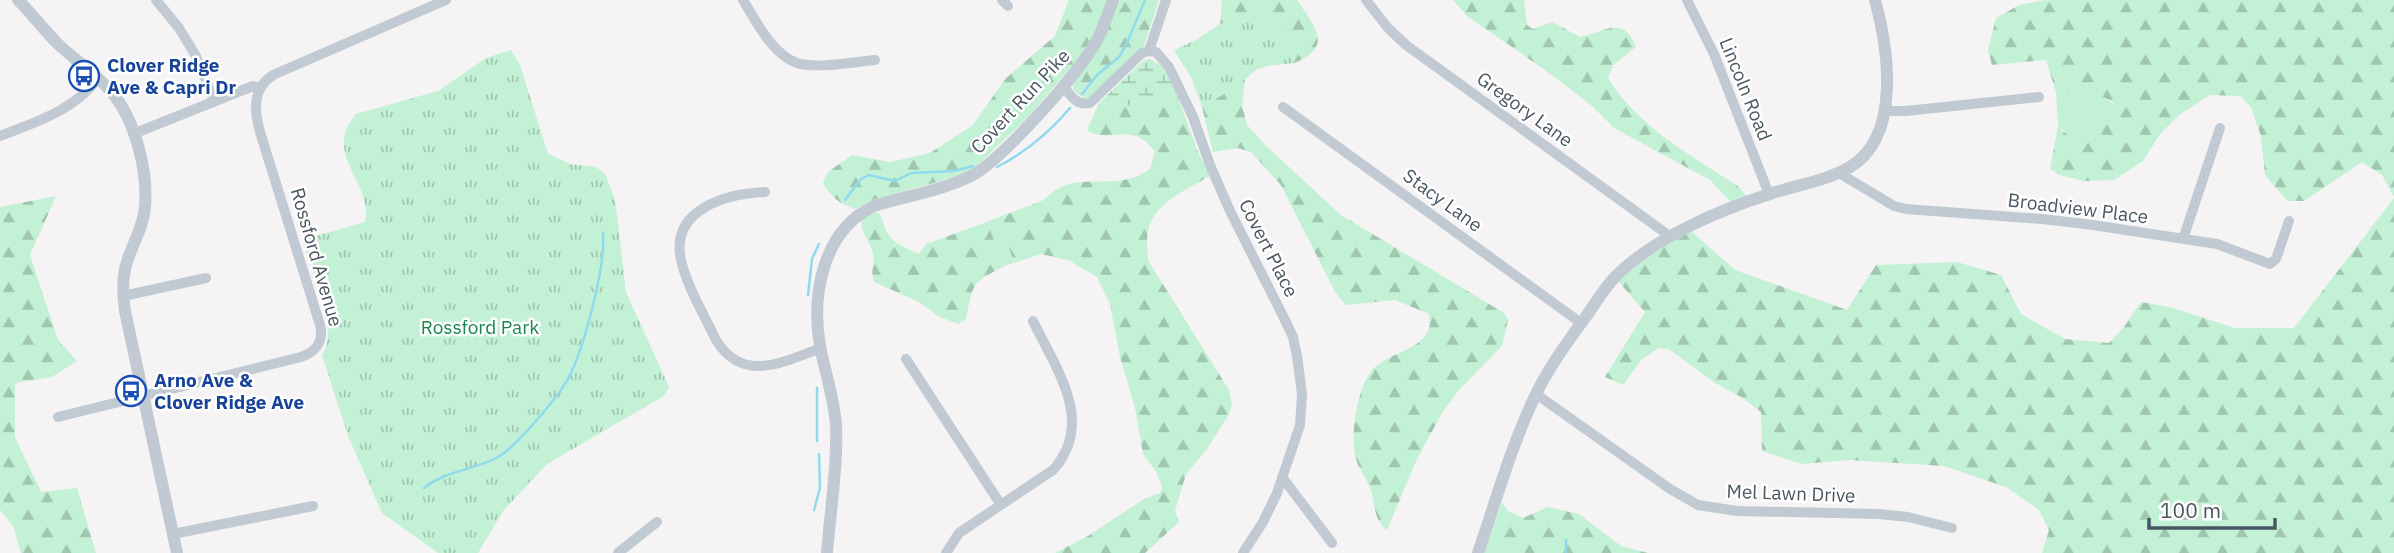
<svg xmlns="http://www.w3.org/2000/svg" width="2394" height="553" viewBox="0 0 2394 553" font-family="'IBM Plex Sans',sans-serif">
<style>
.grass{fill:#c3f1d5}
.forest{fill:url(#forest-firs)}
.wetland{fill:url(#wetland-marsh)}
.park{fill:url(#park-tufts)}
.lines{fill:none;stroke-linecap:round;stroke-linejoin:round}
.stream{stroke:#90daee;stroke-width:2.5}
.minor{stroke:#c1cad2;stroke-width:10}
.tertiary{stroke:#c1cad2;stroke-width:12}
.labels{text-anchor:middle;stroke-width:5;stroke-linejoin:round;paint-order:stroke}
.transit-label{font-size:19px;font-weight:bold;fill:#164399;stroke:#fff;text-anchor:start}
.street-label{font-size:19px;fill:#4a5661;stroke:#fff}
.park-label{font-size:19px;fill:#17864f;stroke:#fff}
</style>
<defs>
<pattern id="forest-firs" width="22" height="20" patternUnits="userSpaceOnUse" patternTransform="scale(1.75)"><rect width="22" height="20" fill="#c3f1d5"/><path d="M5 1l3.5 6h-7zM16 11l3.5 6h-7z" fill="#a0c6b0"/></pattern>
<pattern id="wetland-marsh" width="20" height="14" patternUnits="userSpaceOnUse" patternTransform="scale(1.75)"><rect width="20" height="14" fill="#c3f1d5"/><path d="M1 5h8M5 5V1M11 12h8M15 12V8" fill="none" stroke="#a0c6b0"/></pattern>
<pattern id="park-tufts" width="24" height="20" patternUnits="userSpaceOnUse" patternTransform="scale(1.75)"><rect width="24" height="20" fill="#c3f1d5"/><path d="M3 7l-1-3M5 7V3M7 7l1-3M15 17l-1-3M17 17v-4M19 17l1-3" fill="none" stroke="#a0c6b0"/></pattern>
</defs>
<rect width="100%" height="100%" fill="#f5f3f3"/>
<path class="grass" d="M2081 87C2090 90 2110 98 2114 106 2102 123 2089 139 2080 157L2063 129 2058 126 2056 92 2068 91Z
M999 217 1014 263 1004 266 987 222Z
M1502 502 1508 511 1500 544 1507 553H1484Z"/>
<path class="forest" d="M1069 0H1107L1097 31 1079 58 1027 118 969 173 869 201 855 209C840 204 831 197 823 183L828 172 852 155 890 162 930 153 973 125 1005 79 1055 36Z
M1118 0H1159L1143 49 1091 98H1084L1074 91 1073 86 1075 79 1096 54Z
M1222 0H1297C1314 26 1335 47 1294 63L1288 33 1264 18 1220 24Z
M1453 0H1524L1527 25 1533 29 1552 22 1580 37C1606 31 1624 15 1636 47L1613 65 1608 78C1639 128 1691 155 1739 187L1746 196 1732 203 1710 180 1614 128 1591 105 1548 72 1467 16Z
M2046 0H2394V197L2382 175 2362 162 2304 201H2287L2265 175 2261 136 2251 107 2240 96 2210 95 2179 115 2160 134 2143 161 2114 180 2084 181 2059 175 2050 169 2058 126 2079 146 2077 153 2080 156C2089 139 2102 123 2114 106L2112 101 2081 87 2068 91 2056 92 2046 60 1992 65 1988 50 1996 18 2019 5Z
M1245 79 1242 105 1247 125 1265 145 1341 215 1504 313 1508 320 1502 346 1458 391 1442 413 1417 459 1387 530C1374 521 1375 505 1371 491 1368 480 1361 472 1357 462 1349 440 1356 393 1370 373 1387 349 1437 351 1429 314L1395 300 1346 305 1335 292 1281 185 1251 152 1238 148 1213 152 1202 107Z
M1174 87 1198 152 1210 176C1171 198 1138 210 1149 262L1229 390 1232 405 1228 416 1207 449 1186 474 1175 511 1179 522 1145 553H1055L1088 536 1144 499 1160 493 1162 487 1157 473 1143 454 1135 408 1120 357 1110 304 1097 277 1068 260 1041 254 1014 263 999 217C1013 212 1027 207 1041 201 1047 198 1052 191 1059 188 1089 173 1117 192 1150 169L1155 151C1151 147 1147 142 1142 139 1126 128 1103 142 1087 130L1099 103 1153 107Z
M56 196 30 255 58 340 77 361 52 377 15 383V437L41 492 77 488 96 553H21L13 526 0 510V207Z
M2394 198V553H2042L2049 530 2039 510 2006 487 1944 466 1849 460 1802 464 1762 451 1761 412 1741 397 1712 381 1669 349 1659 348 1642 359 1623 385 1605 377 1645 312 1618 281 1649 256 1691 231 1735 270 1847 310 1876 265 1957 262 2001 275 2021 314 2065 339 2109 343 2124 327 2141 302 2170 307 2235 328H2294Z
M879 212C889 241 891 241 919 254L926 244 987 222 1004 266C970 285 974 282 966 319L958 324 940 317 917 301 874 282C870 270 875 264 873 254 871 240 857 232 863 217Z
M1548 507 1579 514 1621 546 1648 553H1507L1500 544 1508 511 1523 518Z"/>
<path class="wetland" d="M1150 59 1162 66 1174 87 1153 107 1099 103 1143 61Z"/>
<path class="park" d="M1264 18 1282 23 1288 33 1294 63 1267 66 1256 70 1233 89 1202 107 1191 77 1174 50 1196 40 1220 24Z
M511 50 520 65 548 154 570 164 596 167 605 174 615 199 626 292 669 387 664 396 547 464 503 511 478 553H438L382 513 348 436 322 355C340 328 312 269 302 240L365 222C374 183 321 154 356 114L438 91 486 58Z"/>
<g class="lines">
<path class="stream" d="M1082 94 1097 75 1119 57 1127 43 1145 0
M997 167C1026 152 1049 133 1070 108
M845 200 861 179 869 175 895 181 911 173 954 171 973 166
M808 295 812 259 819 244
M817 388V441
M424 488C448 469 473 471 498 457 516 447 562 393 571 373 585 343 606 265 603 233
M814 510 820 488 819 454
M1566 540V553"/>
<path class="minor" d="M156 0 179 28 196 56 214 101
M743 0C756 21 772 54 797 63 816 69 853 62 875 60
M1002 0 1008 6
M1366 0 1388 28 1406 45 1671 237
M1687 0 1714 54 1769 194
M1149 51 1166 0
M1064 86C1070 96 1077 106 1090 103L1142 53 1149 51 1156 52 1169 67 1193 117 1210 165 1230 211 1284 318 1293 337 1297 356 1302 394 1300 425 1277 493 1263 522 1243 553
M1283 107 1581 323
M1884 111H1906L2039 97
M133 134 253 86 260 88
M0 136C36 122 75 110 98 78
M1839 173 1894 206 1906 209 2042 219 2093 225 2217 244 2270 264 2276 259 2289 221
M765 192C726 194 670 209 681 260 687 287 704 314 716 340 743 384 783 362 821 348
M2183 239 2220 128
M123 296 206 278
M906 359 1001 505
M1536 394 1670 489 1698 505 1737 511 1879 514 1908 517 1952 528
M58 417 301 357C317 351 324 342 320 325L260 132C254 110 252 89 273 75L446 0
M1282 477 1332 543
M173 534 313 506
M618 553 657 522
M946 553 959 533 1053 470C1096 422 1056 369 1033 321"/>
<path class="tertiary" d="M18 0C32 14 44 30 58 44 76 61 98 75 114 95 136 123 148 172 145 207 143 230 130 247 125 269 122 283 123 297 125 311L177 553
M827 553C830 513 838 464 836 425 834 398 825 372 820 346 811 295 823 230 874 206 905 196 941 191 971 176 1000 162 1082 70 1097 40 1104 27 1108 13 1113 0
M1478 553C1496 500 1512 444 1536 394 1549 367 1567 342 1585 318 1595 304 1604 288 1616 276 1654 238 1719 210 1770 194 1796 185 1826 181 1850 167 1902 136 1888 48 1875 0"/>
</g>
<defs>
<g id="bus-ring" transform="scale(1.575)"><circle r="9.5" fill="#fff" stroke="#1a4fb4" stroke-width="1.5"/><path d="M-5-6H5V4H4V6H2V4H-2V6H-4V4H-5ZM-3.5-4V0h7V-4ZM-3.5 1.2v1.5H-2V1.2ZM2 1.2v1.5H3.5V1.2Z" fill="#1a4fb4"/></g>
</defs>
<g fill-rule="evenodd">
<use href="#bus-ring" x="84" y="76"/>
<use href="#bus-ring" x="131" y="391"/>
</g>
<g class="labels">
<g class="transit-label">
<text x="107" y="72">Clover Ridge<tspan x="107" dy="22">Ave &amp; Capri Dr</tspan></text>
<text x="154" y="387">Arno Ave &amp;<tspan x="154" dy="22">Clover Ridge Ave</tspan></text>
</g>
<g class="street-label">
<text transform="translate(1746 89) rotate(68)" y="7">Lincoln Road</text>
<text transform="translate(1020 101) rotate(-47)" y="7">Covert Run Pike</text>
<text transform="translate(1525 109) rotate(36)" y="7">Gregory Lane</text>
<text transform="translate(1443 200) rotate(36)" y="7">Stacy Lane</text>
<text transform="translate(2078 208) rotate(7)" y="7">Broadview Place</text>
<text transform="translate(1269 248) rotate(63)" y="7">Covert Place</text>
<text transform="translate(317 257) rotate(74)" y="7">Rossford Avenue</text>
<text transform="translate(1791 493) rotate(2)" y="7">Mel Lawn Drive</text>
</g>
<g class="park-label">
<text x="480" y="334">Rossford Park</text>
</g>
</g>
<path d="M2149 518v10h126v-10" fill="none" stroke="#4a5661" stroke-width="3.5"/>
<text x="2160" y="518" font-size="21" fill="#4a5661" stroke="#ffffff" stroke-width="5" paint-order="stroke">100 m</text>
</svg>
